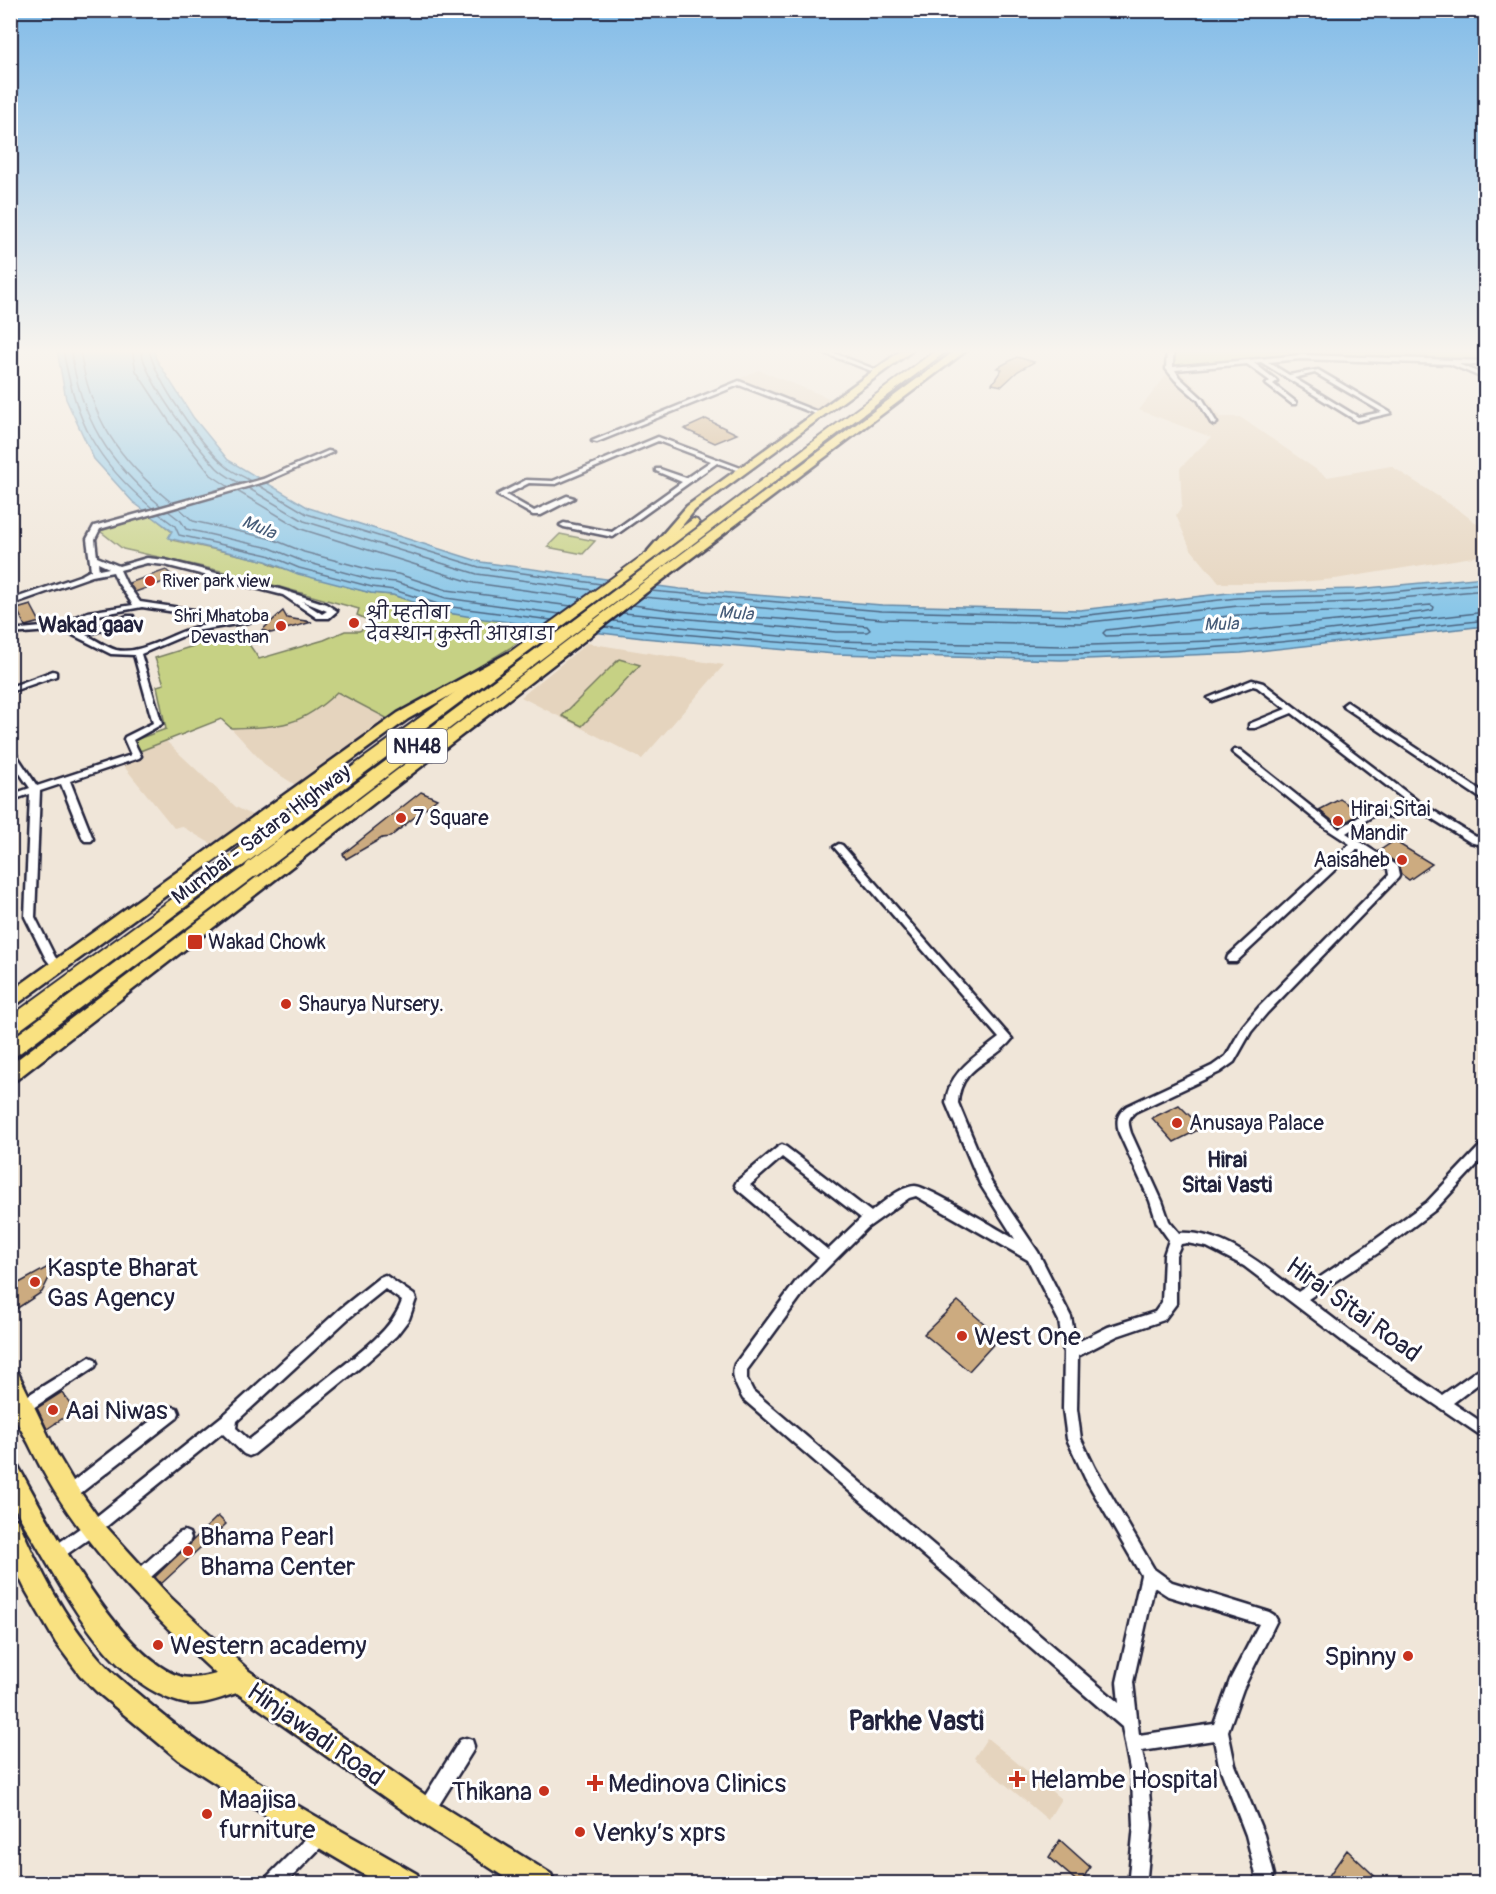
<svg xmlns="http://www.w3.org/2000/svg" width="1496" height="1894" viewBox="0 0 1496 1894" font-family="Pangolin,'Playpen Sans Deva',sans-serif">
<style>
.built{fill:#e5d4be}
.green{fill:#c6d184;stroke:#747a60;stroke-width:1.5}
.water{fill:#88c6e8;stroke:#5f84a3;stroke-width:1.5}
.lines{fill:none;stroke-linecap:round;stroke-linejoin:round}
.shore{stroke:#4b6480;stroke-width:1.5}
.building{fill:#ccab80;stroke:#22223b;stroke-width:1.5}
.minor-casing{stroke:#22223b;stroke-width:5}
.primary-casing{stroke:#22223b;stroke-width:5}
.trunk-casing{stroke:#22223b;stroke-width:4}
.minor{fill:#fff;fill-rule:evenodd}
.primary{fill:#f9e181;fill-rule:evenodd}
.trunk{fill:#f9e181;fill-rule:evenodd}
.trunk-bridge-casing{stroke:#22223b;stroke-width:20;stroke-linecap:butt}
.trunk-bridge{stroke:#f9e181;stroke-width:16}
.poi-dot{fill:#c8321e;stroke:#fff;stroke-width:2}
.labels{text-anchor:middle;stroke-width:6;stroke-linejoin:round;paint-order:stroke}
.far-water-label{font-size:18px;font-style:italic;fill:#465b78;stroke:#fff}
.far-poi-label{font-size:18px;fill:#22223b;stroke:#fff;text-anchor:start}
.shield{fill:#fff;stroke:#646476;stroke-width:1.5}
.shield-label{font-size:20px;font-weight:bold;fill:#22223b}
.poi-label{font-size:21px;fill:#22223b;stroke:#fff;text-anchor:start}
.street-label{font-size:21px;fill:#22223b;stroke:#fff}
.far-district-label{font-size:22px;font-weight:bold;fill:#22223b;stroke:#fff}
.neighbourhood-label{font-size:22px;font-weight:bold;fill:#22223b;stroke:#fff}
.near-poi-label{font-size:26px;fill:#22223b;stroke:#fff;text-anchor:start}
.near-street-label{font-size:26px;fill:#22223b;stroke:#fff}
.near-neighbourhood-label{font-size:27px;font-weight:bold;fill:#22223b;stroke:#fff}
</style>
<rect width="100%" height="100%" fill="#f0e6d9"/>
<filter id="ink" filterUnits="userSpaceOnUse"><feTurbulence type="fractalNoise" baseFrequency=".0167" numOctaves="2"/><feDisplacementMap in="SourceGraphic" scale="12" xChannelSelector="R" yChannelSelector="G"/><feConvolveMatrix kernelMatrix="1 2 1 2 8 2 1 2 1" color-interpolation-filters="sRGB"/></filter>
<g filter="url(#ink)">
<path class="built" d="M758 370 832 399 815 411 735 381Z
M1180 371 1210 402 1220 417H1240L1327 477 1391 466 1459 510 1485 530V555L1335 579 1287 583H1219L1190 548 1176 515 1182 506 1180 468 1211 437 1139 410 1169 372Z
M587 643 724 665 642 759 521 697Z
M337 692 390 720 297 786 267 767 231 728 270 727Z
M166 741 236 807 256 817 215 846 181 826 174 828 122 764 144 756 140 751Z
M987 1738 1061 1799 1048 1820 974 1758Z"/>
<path class="green" d="M1176 350H1485V362L1297 356 1181 370 1174 368Z
M151 515 172 532 171 540 266 561 272 565 371 593 393 595 442 612 540 625 510 648 390 720 337 692C301 727 279 727 231 728L221 719 140 751 132 741 166 729 157 686 164 684 155 658 206 642 221 643 244 637 259 659 324 640 345 631H359L368 627 370 621 357 615 359 609 230 573 123 549 100 531Z
M560 534 595 541 583 554 547 547Z
M619 659 640 665 582 726 562 716Z"/>
<path class="water" d="M57 350H154L156 359 193 417 228 460 309 508 481 562 680 589 882 605 1080 610 1237 592 1357 589 1485 577V626L1241 653 1061 660 835 654 643 638 484 619 442 612 393 595 371 593 298 574 266 561 168 538 172 531 133 502 94 459 66 399Z"/>
<g class="lines">
<path class="shore" d="M63 350C76 422 95 460 152 508
M71 350C80 418 109 463 161 506
M80 350C90 418 119 460 172 503
M132 350 136 371 175 430 211 475 229 487
M141 350C147 384 193 442 217 468 224 475 233 479 241 484
M149 350C157 383 200 444 227 467 234 473 243 476 251 481
M258 485 307 514 479 567 601 584
M248 488 304 521 477 574 592 590
M237 491 301 529 474 583 582 598
M179 508 193 521 272 539 304 552 375 571 398 574 447 590 571 606
M168 511 181 521 186 529 270 548 302 561 373 580 396 582 446 598 560 614
M159 514 175 526 179 535 268 555 299 568 372 587 394 590 444 606 551 620
M651 591 882 611 1080 616 1237 598 1358 595 1486 583
M643 597 882 619 1080 623 1238 606 1358 602 1486 590
M1431 605 1434 607 1433 610 1423 612 1239 631 1106 636 1103 633 1106 630 1238 615 1359 611Z
M623 613 836 632H867L870 630 867 626 678 611 633 605
M613 621 836 641 1061 646 1240 640 1486 612
M604 627C756 641 908 655 1061 654 1204 653 1345 636 1486 620"/>
</g>
<path class="building" d="M1017 357 1034 362 1018 371 1002 386 992 384 1002 369 997 368Z
M706 419 737 434 715 443 684 429Z
M166 570 175 578 135 592 129 583Z
M31 605 40 622 25 626 17 609Z
M283 611 287 618 312 622 271 633 262 630Z
M421 792 437 799 390 837 382 838 346 859 343 854Z
M1340 799 1361 813 1339 826 1319 810Z
M1394 841 1432 864 1409 880 1401 874 1398 864 1379 851Z
M1179 1105 1202 1128 1174 1142 1152 1118Z
M57 1262 42 1292 10 1313V1288Z
M958 1301 1000 1337 969 1371 924 1334Z
M62 1392 75 1410 47 1429 37 1408Z
M218 1516 226 1524 161 1584 155 1577Z
M1060 1840 1090 1867 1080 1884 1049 1857Z
M1347 1850 1383 1884H1323Z"/>
<g class="lines">
<g class="minor-casing">
<path id="minor" d="M816 350H826L882 372 877 373Z
M1167 350H1173V367L1301 355 1486 361V365L1458 364 1480 373V375L1478 376 1450 364 1301 359 1268 362 1289 375 1318 370 1391 413 1357 421 1261 362 1254 363 1276 380 1277 381 1273 384 1296 402V404H1292L1267 385 1266 384 1270 381 1247 364 1175 370 1179 377 1202 398 1217 423 1214 425 1211 423 1198 400 1175 380 1166 369ZM1315 373 1382 412 1358 417 1294 378Z
M739 381 823 414 818 415 739 385 597 442 592 441Z
M658 437 746 470 743 472 717 463 613 537 564 527 560 525 564 523 612 532 682 482 656 471V469H660L686 478 711 461 658 441 556 484 529 483 506 495 534 511 567 496 574 498 541 515H533L497 495 526 480 553 481Z
M328 451 333 452 267 481 100 529 95 539 97 557 119 566 147 558 165 560 279 589 326 604 337 611 329 618H317L283 595 165 565 147 563 120 570 126 583 140 602 200 611 205 613 212 623 249 618 253 620 249 622 195 631 141 654 162 724 133 740 141 756 139 758 70 781 93 839 91 841H85L83 839 61 784 40 791 35 917 55 957 63 966 62 969H54L46 959 25 917 30 794 10 801V795L30 788 10 759V749L13 750 37 786 131 755 124 739 125 737 153 723 134 655 111 654 63 630 10 634V630L53 626 88 612 133 605 118 583 113 572 92 576 10 605V600L82 575 91 570 87 539 94 526 263 479ZM98 563 109 568 99 570ZM302 601 327 611 322 614ZM142 607 195 615 199 617 205 625C177 629 143 656 116 650 106 647 95 639 86 635L133 620V616H127L80 632 67 625 93 616Z
M53 671 56 672V676L10 692V687Z
M1252 680 1263 683 1419 802 1476 837 1486 833V840L1477 844 1470 842 1415 808 1391 817 1376 814 1346 833 1397 866 1399 876 1398 878 1267 1013 1251 1032 1234 1062 1220 1072 1135 1112C1127 1119 1128 1123 1131 1133L1162 1201 1169 1221 1179 1233C1222 1230 1266 1267 1298 1292L1368 1245 1427 1202 1482 1144 1486 1142V1155L1435 1210 1378 1253 1308 1299 1359 1338 1442 1395 1486 1364V1378L1453 1403 1486 1425V1439L1349 1346 1244 1266 1207 1247 1187 1243 1181 1244 1176 1255V1304L1164 1320 1117 1336 1078 1356 1077 1409 1081 1439 1095 1468 1154 1569 1172 1582 1269 1612 1274 1615 1277 1620 1243 1689 1228 1731 1235 1765 1264 1835 1274 1875 1270 1884H1252L1256 1875 1246 1835 1219 1765 1214 1740 1142 1751 1148 1780 1152 1825 1147 1876 1144 1884H1126L1129 1876 1134 1825 1132 1780 1122 1727 743 1399C737 1387 730 1377 735 1364L797 1280 819 1258 737 1189 735 1185 737 1181 778 1147 782 1145 786 1147 871 1212C884 1202 899 1187 915 1186 927 1186 1000 1230 1015 1239L980 1184 946 1103C948 1072 976 1056 999 1038L834 847 839 844 842 845 1012 1039C994 1063 960 1065 958 1103L991 1182 1038 1252 1071 1317 1076 1343 1108 1327 1155 1312 1162 1302 1164 1255 1169 1240 1157 1223 1150 1201 1119 1133C1116 1120 1117 1114 1127 1106L1212 1066 1226 1056 1243 1026 1259 1007 1389 875 1388 869 1357 849 1236 962H1228L1227 959 1228 956 1350 844 1327 829 1232 752 1234 750H1240L1339 829 1372 809 1390 811 1409 803 1292 713 1255 728H1249V724L1286 709 1257 687 1253 686 1212 701 1208 698ZM782 1157 861 1218 828 1250 750 1185ZM916 1196 1028 1260 1059 1321 1064 1353 1063 1409 1067 1439 1085 1478 1141 1575 1117 1682 1119 1703 753 1391 747 1379V1370L807 1288 867 1228 909 1198ZM1154 1587 1168 1596 1259 1624 1230 1680 1214 1724 1139 1735 1133 1682Z
M1347 702 1486 794V802L1344 707 1343 705Z
M385 1275 414 1295 416 1299 409 1319 396 1336 368 1361 254 1454 249 1456 244 1454 222 1433 107 1526 60 1559 55 1561 50 1559 47 1554 50 1549 97 1516 226 1413 340 1309 380 1277ZM385 1289 402 1301C391 1334 348 1361 322 1382 297 1401 273 1421 249 1440L236 1428 237 1421 350 1317Z
M90 1357 95 1359 97 1363 95 1367 27 1412 22 1413 17 1412 15 1407 17 1402Z
M172 1407 177 1408 179 1413 177 1418 73 1499 68 1501 63 1499 61 1494 63 1489 167 1408Z
M184 1531 189 1533 191 1538 189 1543 142 1585 137 1588 132 1585 129 1580 132 1575 179 1533Z
M466 1738 472 1740 474 1746 472 1752 432 1816 426 1818 420 1816 418 1810 420 1804 460 1740Z
M321 1826 327 1829 330 1835 327 1841 285 1884H263L266 1878 315 1829Z"/>
</g>
<g class="primary-casing">
<path id="primary" d="M902 350H913L695 510 656 557H648V551L687 506Z
M956 350H967L669 575 16 1080 10 1082V1065L661 569Z
M510 652 517 656 515 659 408 719 16 1005 10 1007V992L398 713Z
M10 1370 18 1373 57 1454 76 1486 100 1520 170 1597 249 1671 435 1802 551 1874 555 1884H515L417 1820 237 1693C220 1698 198 1708 179 1702 113 1682 73 1608 40 1551 31 1535 18 1517 12 1500 8 1490 10 1474 10 1463L18 1466C48 1521 119 1656 179 1676 190 1680 204 1677 216 1674 143 1606 72 1536 29 1444 23 1432 12 1416 10 1403 9 1392 10 1381 10 1370Z
M10 1517 18 1520C39 1569 63 1616 98 1657 111 1673 129 1686 145 1700 227 1771 324 1820 417 1874L421 1884H380L287 1829 179 1760 96 1691 80 1675 56 1643 26 1591 10 1558Z"/>
</g>
<g class="trunk-casing">
<path id="trunk" d="M936 350H948L300 842H288L286 838 288 834Z
M693 519 697 520 699 523 697 526 284 833H272L270 829 272 825Z
M237 854 243 856 245 860 243 864 17 1032 10 1034V1017L231 856Z
M253 863 259 865 262 869 259 873 17 1055 10 1057V1040L247 865Z"/>
</g>
<use href="#minor" class="minor"/>
<use href="#primary" class="primary"/>
<use href="#trunk" class="trunk"/>
<g class="trunk-bridge-casing">
<path id="trunk-bridge" d="M237 860 278 829
M253 869 294 838"/>
</g>
<use href="#trunk-bridge" class="trunk-bridge"/>
</g>
</g>
<linearGradient id="sky" x2="0" y2="1"><stop stop-color="#81bbe8"/><stop offset="0.57" stop-color="#f8f4ee"/><stop offset="1" stop-color="#f8f4ee" stop-opacity="0"/></linearGradient>
<rect width="1496" height="616" fill="url(#sky)"/>
<g class="poi-dot">
<circle cx="150" cy="581" r="6"/>
<circle cx="354" cy="623" r="6"/>
<circle cx="281" cy="626" r="6"/>
<circle cx="401" cy="818" r="6"/>
<circle cx="1338" cy="821" r="6"/>
<circle cx="1402" cy="860" r="6"/>
<rect x="187" y="934" width="16" height="16" rx="3"/>
<circle cx="286" cy="1004" r="6"/>
<circle cx="1177" cy="1123" r="6"/>
<circle cx="35" cy="1282" r="6"/>
<circle cx="962" cy="1336" r="6"/>
<circle cx="53" cy="1410" r="6"/>
<circle cx="188" cy="1551" r="6"/>
<circle cx="158" cy="1645" r="6"/>
<circle cx="1408" cy="1656" r="6"/>
<path d="M1014 1770h6v6h6v6h-6v6h-6v-6h-6v-6h6z"/>
<path d="M592 1774h6v6h6v6h-6v6h-6v-6h-6v-6h6z"/>
<circle cx="544" cy="1791" r="6"/>
<circle cx="207" cy="1814" r="6"/>
<circle cx="580" cy="1832" r="6"/>
</g>
<g class="labels">
<g class="far-water-label">
<text transform="translate(259 527) rotate(23)" y="6">Mula</text>
<text transform="translate(736 613) rotate(4)" y="6">Mula</text>
<text transform="translate(1221 624) rotate(-2)" y="6">Mula</text>
</g>
<g class="far-poi-label">
<text x="162" y="587">River park view</text>
<text x="366" y="619">श्री म्हतोबा<tspan x="366" dy="21">देवस्थान कुस्ती आखाडा</tspan></text>
<text x="269" y="622" text-anchor="end">Shri Mhatoba<tspan x="269" dy="21">Devasthan</tspan></text>
</g>
<rect class="shield" x="387" y="729" width="60" height="34" rx="4.5"/>
<g class="shield-label">
<text x="417" y="753">NH48</text>
</g>
<g class="poi-label">
<text x="1350" y="816">Hirai Sitai<tspan x="1350" dy="24">Mandir</tspan></text>
<text x="413" y="825">7 Square</text>
<text x="1390" y="867" text-anchor="end">Aaisaheb</text>
<text x="208" y="949">Wakad Chowk</text>
<text x="298" y="1011">Shaurya Nursery.</text>
<text x="1189" y="1130">Anusaya Palace</text>
</g>
<g class="street-label">
<text transform="translate(261 834) rotate(-37)" y="7">Mumbai - Satara Highway</text>
</g>
<g class="far-district-label">
<text x="91" y="632">Wakad gaav</text>
</g>
<g class="neighbourhood-label">
<text x="1227" y="1167">Hirai<tspan x="1227" dy="25">Sitai Vasti</tspan></text>
</g>
<g class="near-poi-label">
<text x="47" y="1276">Kaspte Bharat<tspan x="47" dy="30">Gas Agency</tspan></text>
<text x="974" y="1345">West One</text>
<text x="65" y="1419">Aai Niwas</text>
<text x="200" y="1545">Bhama Pearl<tspan x="200" dy="30">Bhama Center</tspan></text>
<text x="170" y="1654">Western academy</text>
<text x="1396" y="1665" text-anchor="end">Spinny</text>
<text x="1030" y="1788">Helambe Hospital</text>
<text x="608" y="1792">Medinova Clinics</text>
<text x="532" y="1800" text-anchor="end">Thikana</text>
<text x="219" y="1808">Maajisa<tspan x="219" dy="30">furniture</tspan></text>
<text x="592" y="1841">Venky’s xprs</text>
</g>
<g class="near-street-label">
<text transform="translate(1354 1309) rotate(36)" y="9">Hirai Sitai Road</text>
<text transform="translate(316 1734) rotate(35)" y="9">Hinjawadi Road</text>
</g>
<g class="near-neighbourhood-label">
<text x="916" y="1730">Parkhe Vasti</text>
</g>
</g>
<rect width="1496" height="1894" fill="none" stroke="#fff" stroke-width="36"/>
<rect x="18" y="18" width="1460" height="1858" fill="none" stroke="#22223b" stroke-width="2" filter="url(#ink)"/>
</svg>
